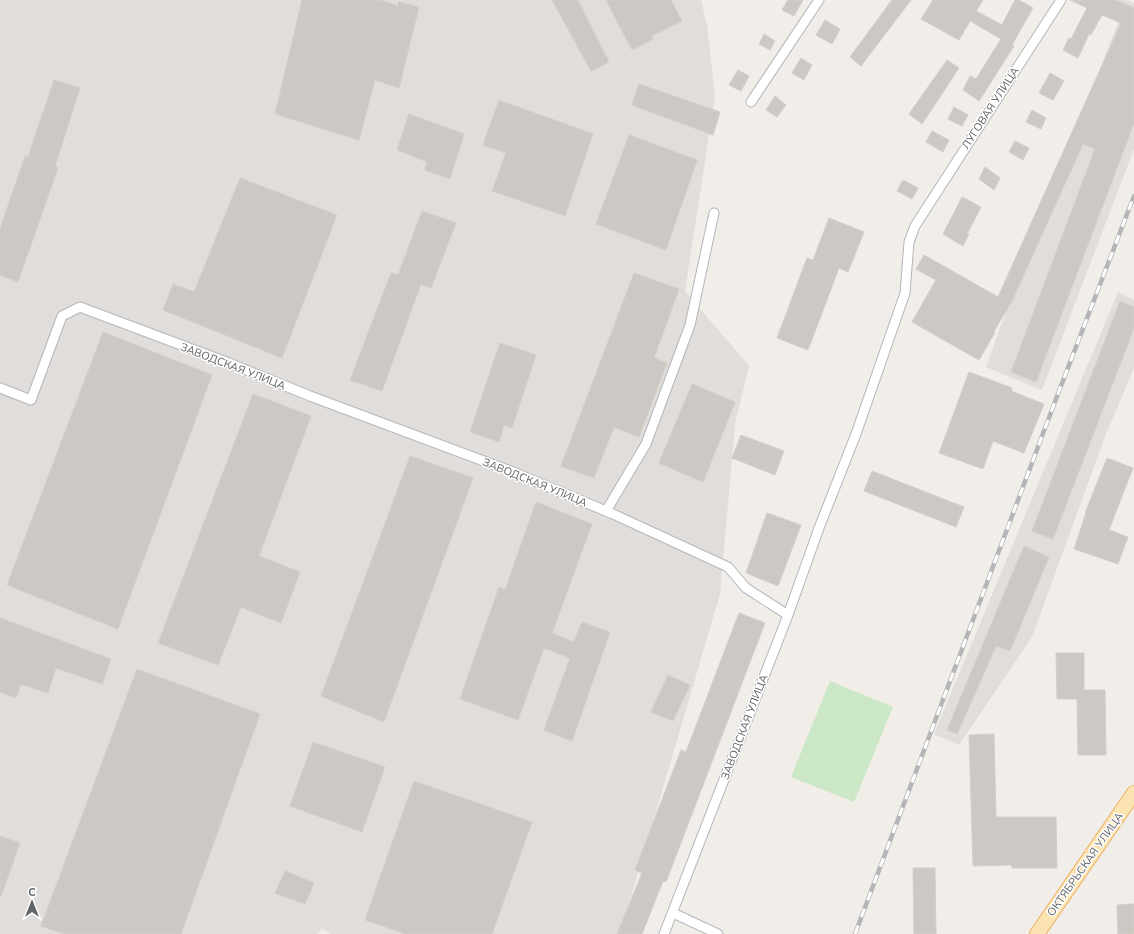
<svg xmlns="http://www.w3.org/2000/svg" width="1134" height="934" viewBox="0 0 1134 934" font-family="'Nunito Sans',sans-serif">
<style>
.industrial{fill:#e0ddda}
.green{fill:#cce7c6}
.building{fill:#ccc8c4;stroke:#d5cec7}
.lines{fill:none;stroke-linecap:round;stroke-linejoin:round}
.minor-casing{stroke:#b3b6ba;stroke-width:11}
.primary-casing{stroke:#edb065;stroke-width:16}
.minor{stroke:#fff;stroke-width:9}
.primary{stroke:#fce4b2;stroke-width:14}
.rail-casing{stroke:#b4b5b6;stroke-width:4.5}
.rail{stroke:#fff;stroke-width:3;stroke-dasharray:9;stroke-linecap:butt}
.labels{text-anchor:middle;stroke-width:3;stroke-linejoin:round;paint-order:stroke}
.street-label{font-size:11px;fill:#5f6468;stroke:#fff}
</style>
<rect width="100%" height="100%" fill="#f1ede8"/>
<path class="industrial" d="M0 0H701L707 26 715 96 685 291 749 366 735 424 720 594 620 934H331L322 928 317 934H0Z
M1081 0H1126L1134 3V149L1042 390 986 367 1010 300 1119 20Z
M1118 292 1134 300V368L1106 434 1032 637 959 745 934 734Z"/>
<path class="green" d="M830 681 893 707 854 802 791 777Z"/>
<path class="building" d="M302 0H380L398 6 399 2 419 7 399 88 375 80 359 140 275 114Z
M552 0H578L609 62 591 71Z
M606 0H671L682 21 652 36 653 39 632 50Z
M788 0H803L794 16 782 10Z
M892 0H911L861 66 850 57Z
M933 0H983L976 11 1002 25 1015 0H1019L1033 8 1012 45 1014 46 979 101 963 90 970 76 976 79 1001 39 970 21 959 40 921 19Z
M1070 0H1115L1134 8V123L1036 382 1011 372 1095 149 1083 144 1012 301 994 331 995 332 979 360 912 322 936 280 916 269 924 255 998 297 1121 23 1102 15 1091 35 1089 34 1078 58 1063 50 1069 38 1071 39 1087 8Z
M825 20 840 29 832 44 816 35Z
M764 34 775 41 770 50 759 44Z
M801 58 812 65 804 80 792 73Z
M947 60 959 68 922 124 909 114Z
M738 70 749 76 741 91 729 85Z
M1050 73 1064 81 1053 100 1039 93Z
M54 80 80 88 55 166 58 168 18 282 0 275V229L25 156 28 157Z
M639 84 720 112 713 135 632 105Z
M775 96 786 105 777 117 766 110Z
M499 100 593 134 565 216 492 191 506 153 483 145Z
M954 107 968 115 962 126 948 119Z
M1032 110 1046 118 1041 129 1026 122Z
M409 114 464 134 450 179 425 170 427 162 397 150Z
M932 131 949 140 943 152 926 142Z
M629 135 697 160 666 250 596 224Z
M1015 141 1029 148 1023 160 1009 152Z
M985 167 1000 178 994 190 979 179Z
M240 178 337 215 282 358 163 310 173 284 194 292Z
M903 180 918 188 912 199 897 191Z
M962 197 981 207 967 234H969L963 246 943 234Z
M422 211 456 223 431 288 421 284 382 391 350 380 391 273 398 275Z
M829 218 864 232 848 272 839 268 808 350 777 338 807 258 813 260Z
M634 273 679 289 654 358 667 363 639 437 614 427 594 478 561 466Z
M1120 301 1134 307V328L1053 539 1032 531Z
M103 332 212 375 118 629 7 585Z
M500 343 536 355 512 428 504 425 499 442 470 432Z
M969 372 1012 388 1011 391 1044 404 1024 453 993 441 983 469 939 453Z
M692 384 735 402 703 482 659 463Z
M253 394 311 416 259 556 300 572 281 623 241 607 218 665 158 643Z
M741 435 784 451 775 475 732 458Z
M410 456 473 478 384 722 321 696Z
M1107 458 1133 468 1109 530 1128 537 1118 564 1074 549 1086 513H1085Z
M872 471 964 507 956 527 864 491Z
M536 502 592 524 552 633 574 642 582 622 610 632 572 741 544 730 570 658 544 648 518 720 460 699 499 587 505 590Z
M767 513 801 525 778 586 746 573Z
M1024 546 1049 557 1010 651 996 646 957 734 947 730Z
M739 613 765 623 666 882 663 881 642 934H617L642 873 635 870 681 750 686 752Z
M0 618 111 659 102 684 56 668 48 693 21 684 16 698 0 692Z
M1056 653H1084V690H1105L1106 755H1078L1077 699H1057Z
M137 669 260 714 181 934H64L41 926Z
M668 675 690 685 673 721 651 712Z
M994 734 996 817H1056L1057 868H1012L1011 865 973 866 969 735Z
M313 742 385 767 362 832 290 806Z
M414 781 532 822 492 934H406L365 920Z
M0 836 20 843 1 896H0Z
M913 868H935L936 934H914Z
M285 871 314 883 305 904 275 893Z
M1134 904V934H1118L1117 905Z"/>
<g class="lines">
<g class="minor-casing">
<path id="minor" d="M751 102 819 0
M0 388 31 400 62 316 80 307 229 363 310 396 513 472 613 514 728 567 746 588 788 615
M606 511 646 444 690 325 714 213
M673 913 718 934
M664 934 788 615 819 528 856 434 905 293 909 242 915 226 1061 0"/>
</g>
<g class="primary-casing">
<path id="primary" d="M1037 934 1134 793"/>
</g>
<use href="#minor" class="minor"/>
<use href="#primary" class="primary"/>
<g class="rail-casing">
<path id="rail" d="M855 934 1056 399 1134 196"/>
</g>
<use href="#rail" class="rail"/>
</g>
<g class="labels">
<g class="street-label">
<text transform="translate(990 108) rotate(-57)" y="4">ЛУГОВАЯ УЛИЦА</text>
<text transform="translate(233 366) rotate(21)" y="4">ЗАВОДСКАЯ УЛИЦА</text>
<text transform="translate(535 482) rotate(22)" y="4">ЗАВОДСКАЯ УЛИЦА</text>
<text transform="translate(744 727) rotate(-69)" y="4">ЗАВОДСКАЯ УЛИЦА</text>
<text transform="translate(1085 864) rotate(-55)" y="4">ОКТЯБРЬСКАЯ УЛИЦА</text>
</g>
</g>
<g transform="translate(32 902)" stroke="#ffffff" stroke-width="3" paint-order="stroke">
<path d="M0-3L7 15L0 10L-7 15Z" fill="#5f6468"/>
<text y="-6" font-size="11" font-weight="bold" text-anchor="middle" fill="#5f6468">С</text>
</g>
</svg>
